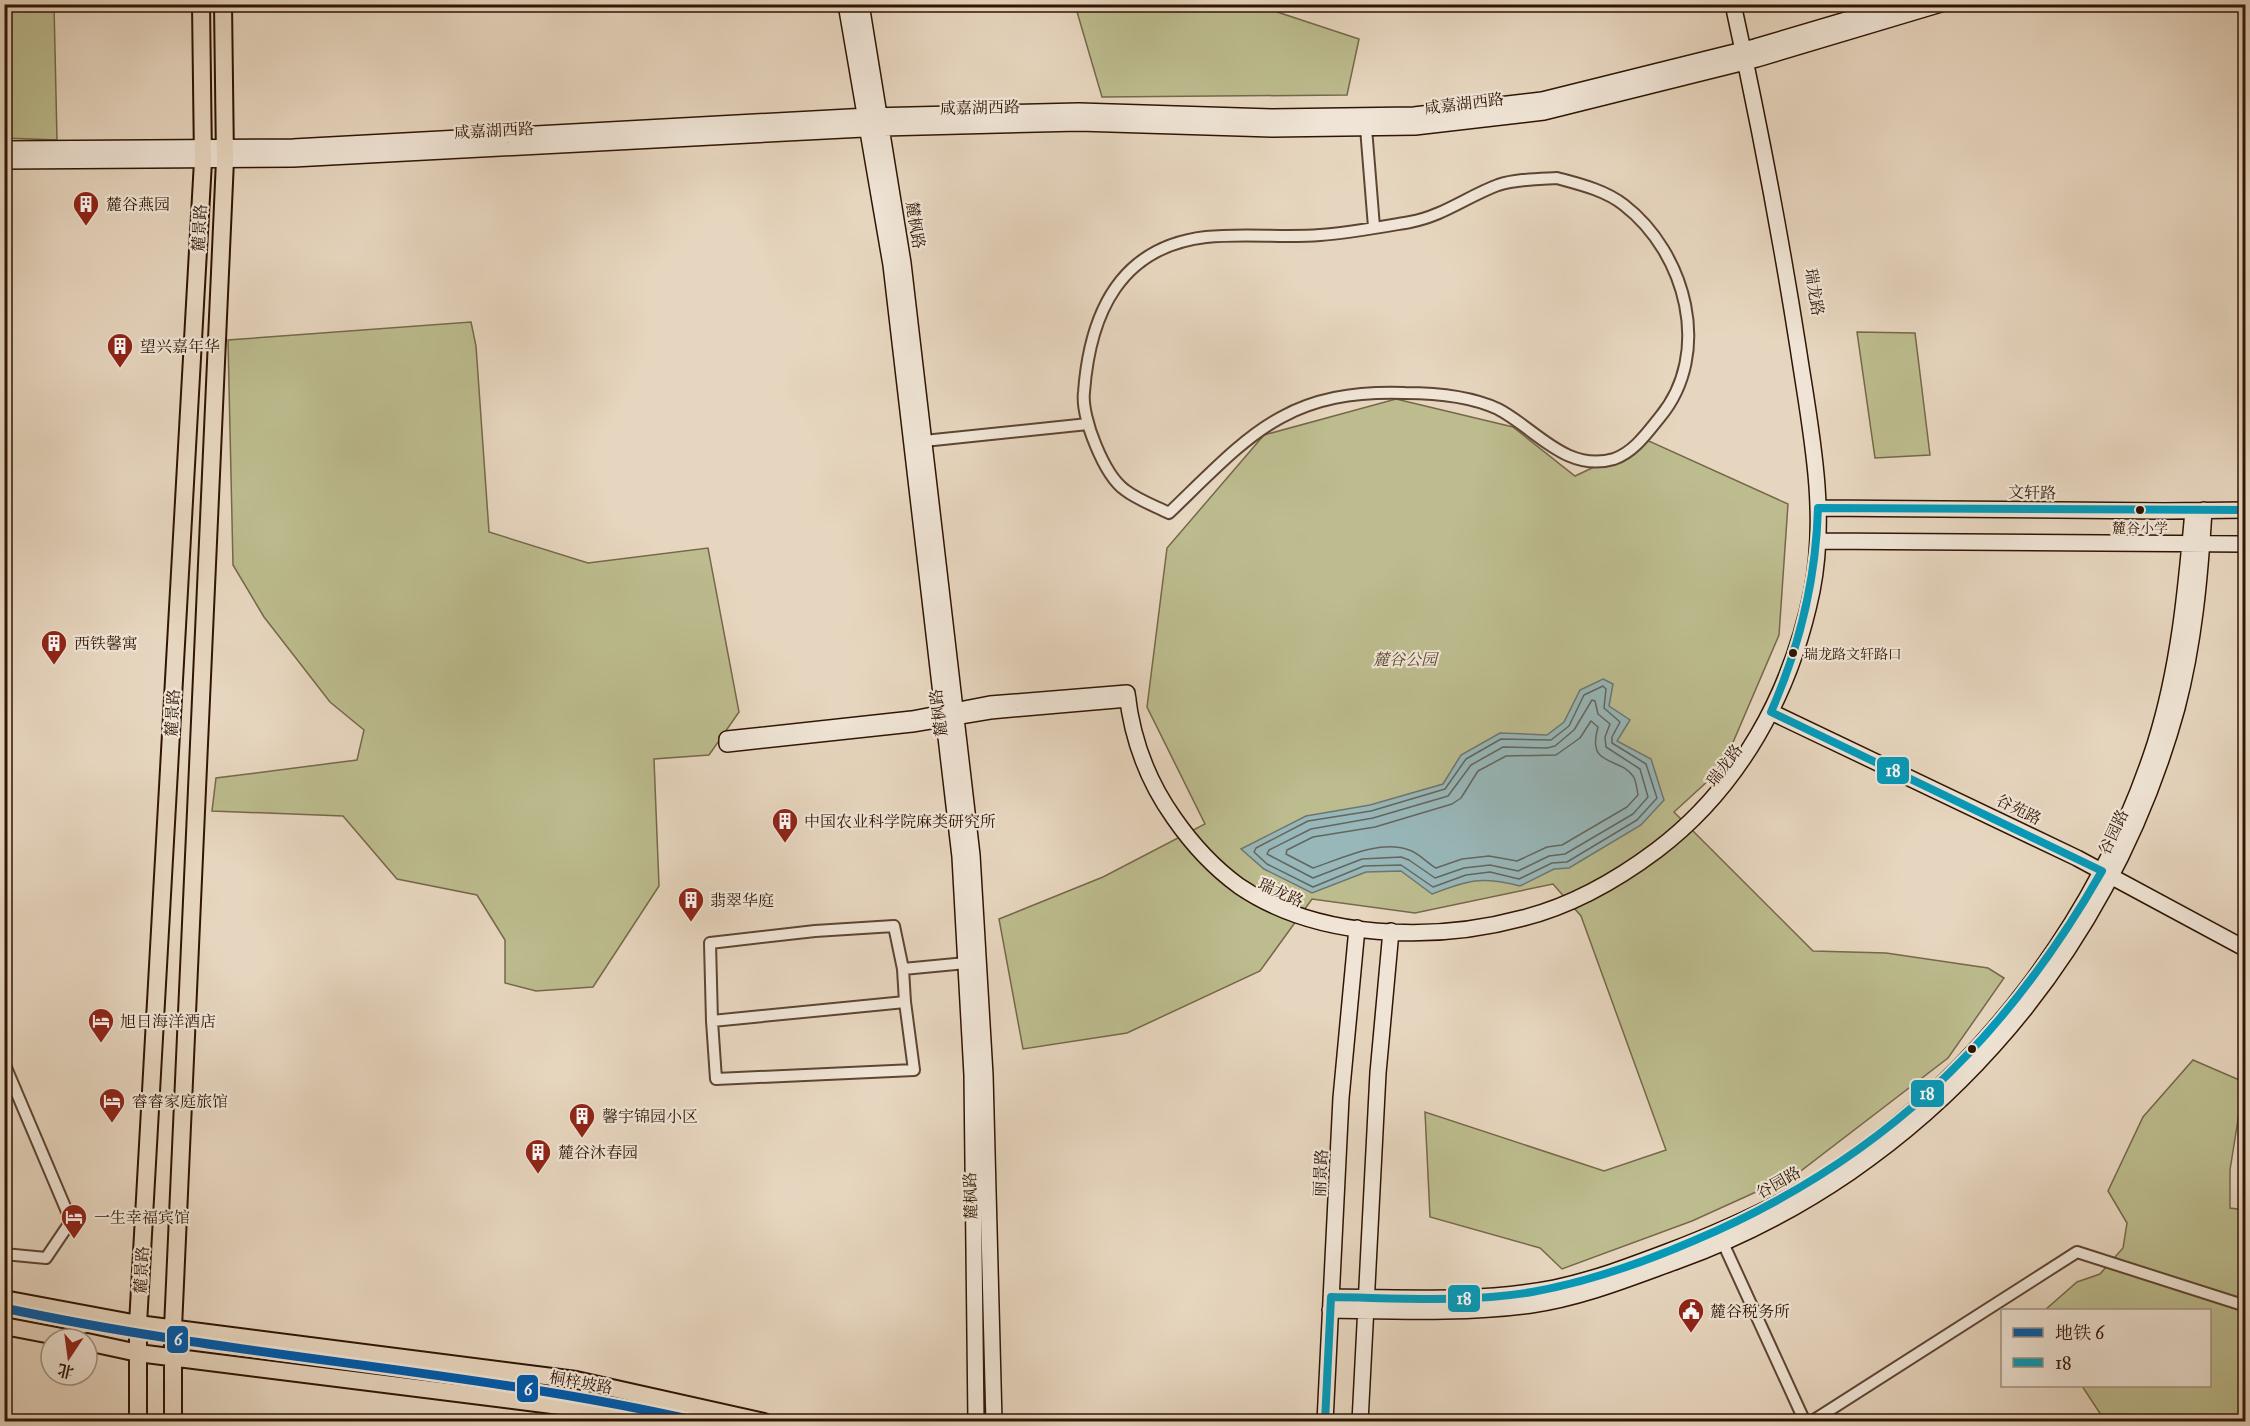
<svg xmlns="http://www.w3.org/2000/svg" width="2250" height="1426" viewBox="0 0 2250 1426" font-family="'IM FELL Great Primer','Noto Serif SC',serif">
<style>
.green{fill:#bcbc8e;stroke:#766849;stroke-width:1.5}
.water{fill:#98b7b9;stroke:#6e7671;stroke-width:1.5}
.lines{fill:none;stroke-linecap:round;stroke-linejoin:round}
.shore{stroke:#64665e;stroke-width:1.5}
.street-casing{stroke:#5e4533;stroke-width:14}
.secondary-casing{stroke:#301504;stroke-width:18}
.primary-casing{stroke:#301504;stroke-width:20}
.street{stroke:#efe4d5;stroke-width:10}
.secondary{stroke:#efe4d5;stroke-width:15}
.primary{stroke:#e7d6bf;stroke-width:16}
.bus-1-casing{stroke:#efe4d5;stroke-width:12}
.bus-1{stroke:#059aba;stroke-width:8}
.metro-1-casing{stroke:#efe4d5;stroke-width:14}
.metro-1{stroke:#005bac;stroke-width:9}
.bus-dot{fill:#301504;stroke:#efe4d5;stroke-width:2}
.labels{text-anchor:middle;stroke-width:4.5;stroke-linejoin:round;paint-order:stroke}
.bus-label{font-size:14px;fill:#301504;stroke:#efe4d5}
.street-label{font-size:16px;fill:#301504;stroke:#efe4d5}
.poi-label{font-size:16px;fill:#301504;stroke:#efe4d5;text-anchor:start}
.park-label{font-size:16px;font-style:italic;fill:#5a472d;stroke:#efe4d5}
.line-badge{stroke:#efe4d5;stroke-width:2}
.badge-label{font-size:16px;text-anchor:middle;font-weight:bold;fill:#fff}
</style>
<rect width="100%" height="100%" fill="#e7d6bf"/>
<filter id="stains"><feTurbulence type="fractalNoise" baseFrequency=".00333" numOctaves="4"/><feColorMatrix values="0 0 0 0 .2 0 0 0 0 .09 0 0 0 0 .02 0 0 0 .5 -.17"/></filter>
<radialGradient id="worn" r=".72"><stop offset=".6" stop-color="#630" stop-opacity="0"/><stop offset="1" stop-color="#630" stop-opacity=".3"/></radialGradient>
<path class="green" d="M5 4 54 5 57 140 5 138Z
M1075 5H1256L1359 39 1347 95 1102 97Z
M471 322 476 346 489 532 588 563 708 548 739 712 709 755 654 759 659 886 593 987 536 991 505 983V940L477 895 397 879 343 816 212 811 216 778 357 760 364 730 330 702 264 617 233 565 228 340Z
M1857 332 1915 333 1930 455 1875 458Z
M1396 399 1513 427 1575 476 1649 441 1788 504 1779 635 1722 768 1674 812 1813 951 1886 953 1988 968 2004 978 1948 1058 1798 1173 1692 1221 1562 1269 1540 1248 1430 1217 1425 1112 1604 1171 1666 1150 1581 916 1553 884 1415 913 1312 899 1260 971 1127 1033 1023 1049 999 919 1103 877 1205 824 1147 707 1167 548 1264 435Z
M2193 1060 2244 1082 2230 1170V1208L2245 1210V1421H2105L2082 1386H2210V1310H2045L2077 1282 2100 1274 2123 1248 2127 1223 2108 1191 2143 1117Z"/>
<path class="water" d="M1603 679 1613 684 1609 706 1630 720 1617 741 1651 759 1664 800 1641 825 1569 868 1554 869 1520 886C1480 876 1469 880 1432 894L1401 871 1366 872 1312 893 1264 869 1241 849 1306 816 1370 805 1443 784 1461 755 1500 733 1547 735 1564 722 1580 690Z"/>
<g class="lines">
<path class="shore" d="M1603 686 1606 689 1604 708 1620 722 1612 737V743L1646 764 1657 798 1637 820 1567 862 1552 863 1519 879 1490 872 1466 875 1433 887 1401 865 1364 866 1313 887 1267 864 1254 852 1256 848 1308 821 1371 811 1445 789 1466 759 1501 739 1551 740 1569 726 1584 695Z
M1592 700 1595 701 1598 714 1610 724 1605 737 1606 747 1640 769 1648 797 1633 814 1565 854 1549 856 1518 871 1490 865 1464 868 1435 878 1409 860 1401 857 1362 859 1313 878 1267 854 1269 850 1311 829 1373 818 1448 796 1471 765 1503 747 1547 748 1555 746 1574 730Z
M1591 721 1598 727C1586 768 1619 756 1633 776 1636 780 1637 789 1638 795L1627 807 1562 845 1547 847 1517 861 1489 856 1462 859 1436 868C1427 863 1419 853 1409 850 1379 839 1341 859 1313 868L1286 854 1287 850 1313 837 1375 827 1452 804 1461 798 1478 771 1506 756 1556 755 1580 738Z"/>
<g class="street-casing">
<path id="street" d="M1366 128 1374 227
M1557 178C1579 184 1605 190 1624 205 1686 253 1713 353 1660 417 1647 433 1634 452 1614 459 1566 473 1535 428 1498 409 1470 396 1434 393 1405 393 1285 389 1249 436 1169 513 1155 506 1138 500 1125 490 1104 475 1081 417 1084 392 1090 313 1120 247 1206 237 1244 233 1283 238 1320 235 1350 233 1381 227 1410 222 1443 216 1468 196 1498 185 1516 179 1538 179 1557 178Z
M924 441 1088 424
M903 969 905 1002 712 1021 710 943 815 931 894 926 903 969 966 963
M712 1021 716 1079 914 1070 905 1002
M4 1063 71 1221 46 1258 4 1254
M1723 1243 1805 1422
M1811 1422 2077 1252 2246 1306"/>
</g>
<g class="secondary-casing">
<path id="secondary" d="M846 4 891 265 960 857 972 1075 976 1422
M861 4 903 263 972 855 985 1075 994 1422
M4 149 293 147 868 116 1079 111 1272 117 1414 115 1542 100 1755 47 1900 4
M4 161 293 159 883 128 1079 123 1272 129 1415 127 1544 112 1757 59 1941 4
M1818 508 2164 511 2246 510
M1818 541 2246 544
M1128 699 990 711 912 724 727 744V739L912 719 990 704 1127 693C1132 739 1147 780 1174 818 1192 844 1213 867 1239 886 1318 940 1434 942 1523 918 1571 906 1617 880 1657 850 1740 787 1791 693 1812 591 1828 510 1810 427 1798 347 1780 232 1758 118 1733 4
M1771 712 2077 858 2246 949
M1331 1297C1405 1298 1481 1302 1554 1288 1593 1280 1630 1266 1667 1252 1722 1231 1777 1207 1827 1175 1980 1077 2099 917 2155 744 2179 668 2186 590 2193 511
M1330 1310C1396 1311 1465 1314 1531 1305 1581 1298 1630 1278 1677 1261 1924 1172 2108 960 2177 708 2194 643 2200 577 2204 510
M1325 1422 1341 1098 1357 928
M1360 1422 1378 1073 1391 931"/>
</g>
<g class="primary-casing">
<path id="primary" d="M4 1299 138 1324 576 1380 764 1422
M4 1326 72 1339
M87 1342 138 1353 576 1408 640 1422
M138 1422V1324L203 161 201 4
M173 1422V1328L225 160 223 4"/>
</g>
<use href="#street" class="street"/>
<use href="#secondary" class="secondary"/>
<use href="#primary" class="primary"/>
<g class="bus-1-casing">
<path id="bus-1" d="M1325 1422 1331 1297C1398 1298 1466 1303 1532 1292 1588 1282 1642 1263 1693 1241 1878 1163 2003 1044 2102 871L1771 712C1800 646 1816 580 1818 508L2246 510"/>
</g>
<use href="#bus-1" class="bus-1"/>
<g class="metro-1-casing">
<path id="metro-1" d="M4 1308C235 1358 471 1369 701 1422"/>
</g>
<use href="#metro-1" class="metro-1"/>
</g>
<defs>
<g id="building-pin" transform="scale(1.35)"><path d="M0 17L-7.5 6A9.5 9.5 0 1 1 7.5 6Z" fill="#8f2418" stroke="#efe4d5"/><path d="M-4-6H4V6H1V3H-1V6H-4ZM-2.5-4.3h1.7v1.8h-1.7ZM.8-4.3h1.7v1.8H.8ZM-2.5-1h1.7V.8h-1.7ZM.8-1h1.7V.8H.8Z" fill="#fff"/></g>
<g id="hotel-pin" transform="scale(1.35)"><path d="M0 17L-7.5 6A9.5 9.5 0 1 1 7.5 6Z" fill="#8f2418" stroke="#efe4d5"/><path d="M-6-4.5h1.5V1H6V5H4.5V3h-9V5H-6ZM-4 0a1.8 1.8 0 1 1 3.6 0ZM.5 0V-2.5h3Q6-2.5 6 0Z" fill="#fff"/></g>
<g id="civic-pin" transform="scale(1.35)"><path d="M0 17L-7.5 6A9.5 9.5 0 1 1 7.5 6Z" fill="#8f2418" stroke="#efe4d5"/><path d="M-.6-6.5H3V-4.5H.6V-3L4-1V1h2V6H-6V1h2V-1L-.6-3ZM-1.2 2.5V6h2.4V2.5Z" fill="#fff"/></g>
</defs>
<g fill-rule="evenodd">
<use href="#building-pin" x="86" y="204"/>
<use href="#building-pin" x="120" y="346"/>
<use href="#building-pin" x="54" y="643"/>
<use href="#building-pin" x="785" y="821"/>
<use href="#building-pin" x="691" y="900"/>
<use href="#hotel-pin" x="101" y="1021"/>
<use href="#hotel-pin" x="112" y="1101"/>
<use href="#building-pin" x="582" y="1116"/>
<use href="#building-pin" x="538" y="1152"/>
<use href="#hotel-pin" x="74" y="1217"/>
<use href="#civic-pin" x="1691" y="1311"/>
</g>
<g class="bus-dot">
<circle cx="2140" cy="510" r="5"/>
<circle cx="1793" cy="653" r="5"/>
<circle cx="1972" cy="1049" r="5"/>
</g>
<g class="labels">
<g class="bus-label">
<text x="2140" y="533">麓谷小学</text>
<text x="1804" y="659" text-anchor="start">瑞龙路文轩路口</text>
</g>
<g class="street-label">
<text transform="translate(1464 103) rotate(-7)" y="6">咸嘉湖西路</text>
<text transform="translate(980 107) rotate(-1)" y="6">咸嘉湖西路</text>
<text transform="translate(494 130) rotate(-3)" y="6">咸嘉湖西路</text>
<text transform="translate(916 225) rotate(81)" y="6">麓枫路</text>
<text transform="translate(199 228) rotate(-87)" y="6">麓景路</text>
<text transform="translate(1815 292) rotate(81)" y="6">瑞龙路</text>
<text transform="translate(2032 492) rotate(1)" y="6">文轩路</text>
<text transform="translate(172 713) rotate(-87)" y="6">麓景路</text>
<text transform="translate(938 713) rotate(-97)" y="6">麓枫路</text>
<text transform="translate(1724 765) rotate(-53)" y="6">瑞龙路</text>
<text transform="translate(2019 809) rotate(26)" y="6">谷苑路</text>
<text transform="translate(2113 832) rotate(-65)" y="6">谷园路</text>
<text transform="translate(1281 892) rotate(24)" y="6">瑞龙路</text>
<text transform="translate(1320 1173) rotate(-87)" y="6">丽景路</text>
<text transform="translate(1778 1182) rotate(-29)" y="6">谷园路</text>
<text transform="translate(970 1196) rotate(-92)" y="6">麓枫路</text>
<text transform="translate(141 1270) rotate(-87)" y="6">麓景路</text>
<text transform="translate(581 1382) rotate(10)" y="6">桐梓坡路</text>
</g>
<g class="poi-label">
<text x="106" y="210">麓谷燕园</text>
<text x="140" y="352">望兴嘉年华</text>
<text x="74" y="649">西铁馨寓</text>
<text x="804" y="827">中国农业科学院麻类研究所</text>
<text x="710" y="906">翡翠华庭</text>
<text x="120" y="1027">旭日海洋酒店</text>
<text x="132" y="1107">睿睿家庭旅馆</text>
<text x="602" y="1122">馨宇锦园小区</text>
<text x="558" y="1158">麓谷沐春园</text>
<text x="94" y="1223">一生幸福宾馆</text>
<text x="1710" y="1317">麓谷税务所</text>
</g>
<g class="park-label">
<text x="1405" y="665">麓谷公园</text>
</g>
</g>
<g class="line-badge">
<rect x="1876" y="756" width="34" height="29" rx="6" fill="#059aba"/>
<rect x="1910" y="1079" width="35" height="29" rx="6" fill="#059aba"/>
<rect x="1447" y="1284" width="34" height="29" rx="6" fill="#059aba"/>
<rect x="166" y="1325" width="23" height="29" rx="6" fill="#005bac"/>
<rect x="516" y="1374" width="23" height="29" rx="6" fill="#005bac"/>
</g>
<g class="badge-label">
<text x="1893" y="776">18</text>
<text x="1927" y="1099">18</text>
<text x="1464" y="1304">18</text>
<text x="178" y="1345">6</text>
<text x="528" y="1395">6</text>
</g>
<rect width="2250" height="1426" fill="none" stroke="#e7d6bf" stroke-width="24"/>
<rect x="6" y="6" width="2238" height="1414" fill="none" stroke="#301504" stroke-width="3"/>
<rect x="12" y="12" width="2226" height="1402" fill="none" stroke="#301504" stroke-width="1.5"/>
<rect x="2001" y="1309" width="210" height="78" fill="#efe4d5" stroke="#a39181" stroke-width="1.5"/>
<rect x="2013" y="1328" width="30" height="9" fill="#005bac" stroke="#a39181" stroke-width="1.5"/>
<text x="2055" y="1339" font-size="18" fill="#301504">地铁 6</text>
<rect x="2013" y="1358" width="30" height="9" fill="#059aba" stroke="#a39181" stroke-width="1.5"/>
<text x="2055" y="1369" font-size="18" fill="#301504">18</text>
<g transform="translate(69 1357) rotate(193)"><circle r="28" fill="#efe4d5" stroke="#a39181" stroke-width="1.5"/>
<path d="M0-4.5L10 22L0 15L-10 22Z" fill="#8f2418"/>
<text y="-9" font-size="16" font-weight="bold" text-anchor="middle" fill="#301504">北</text>
</g>
<rect width="100%" height="100%" filter="url(#stains)"/>
<rect width="100%" height="100%" fill="url(#worn)"/>
</svg>
